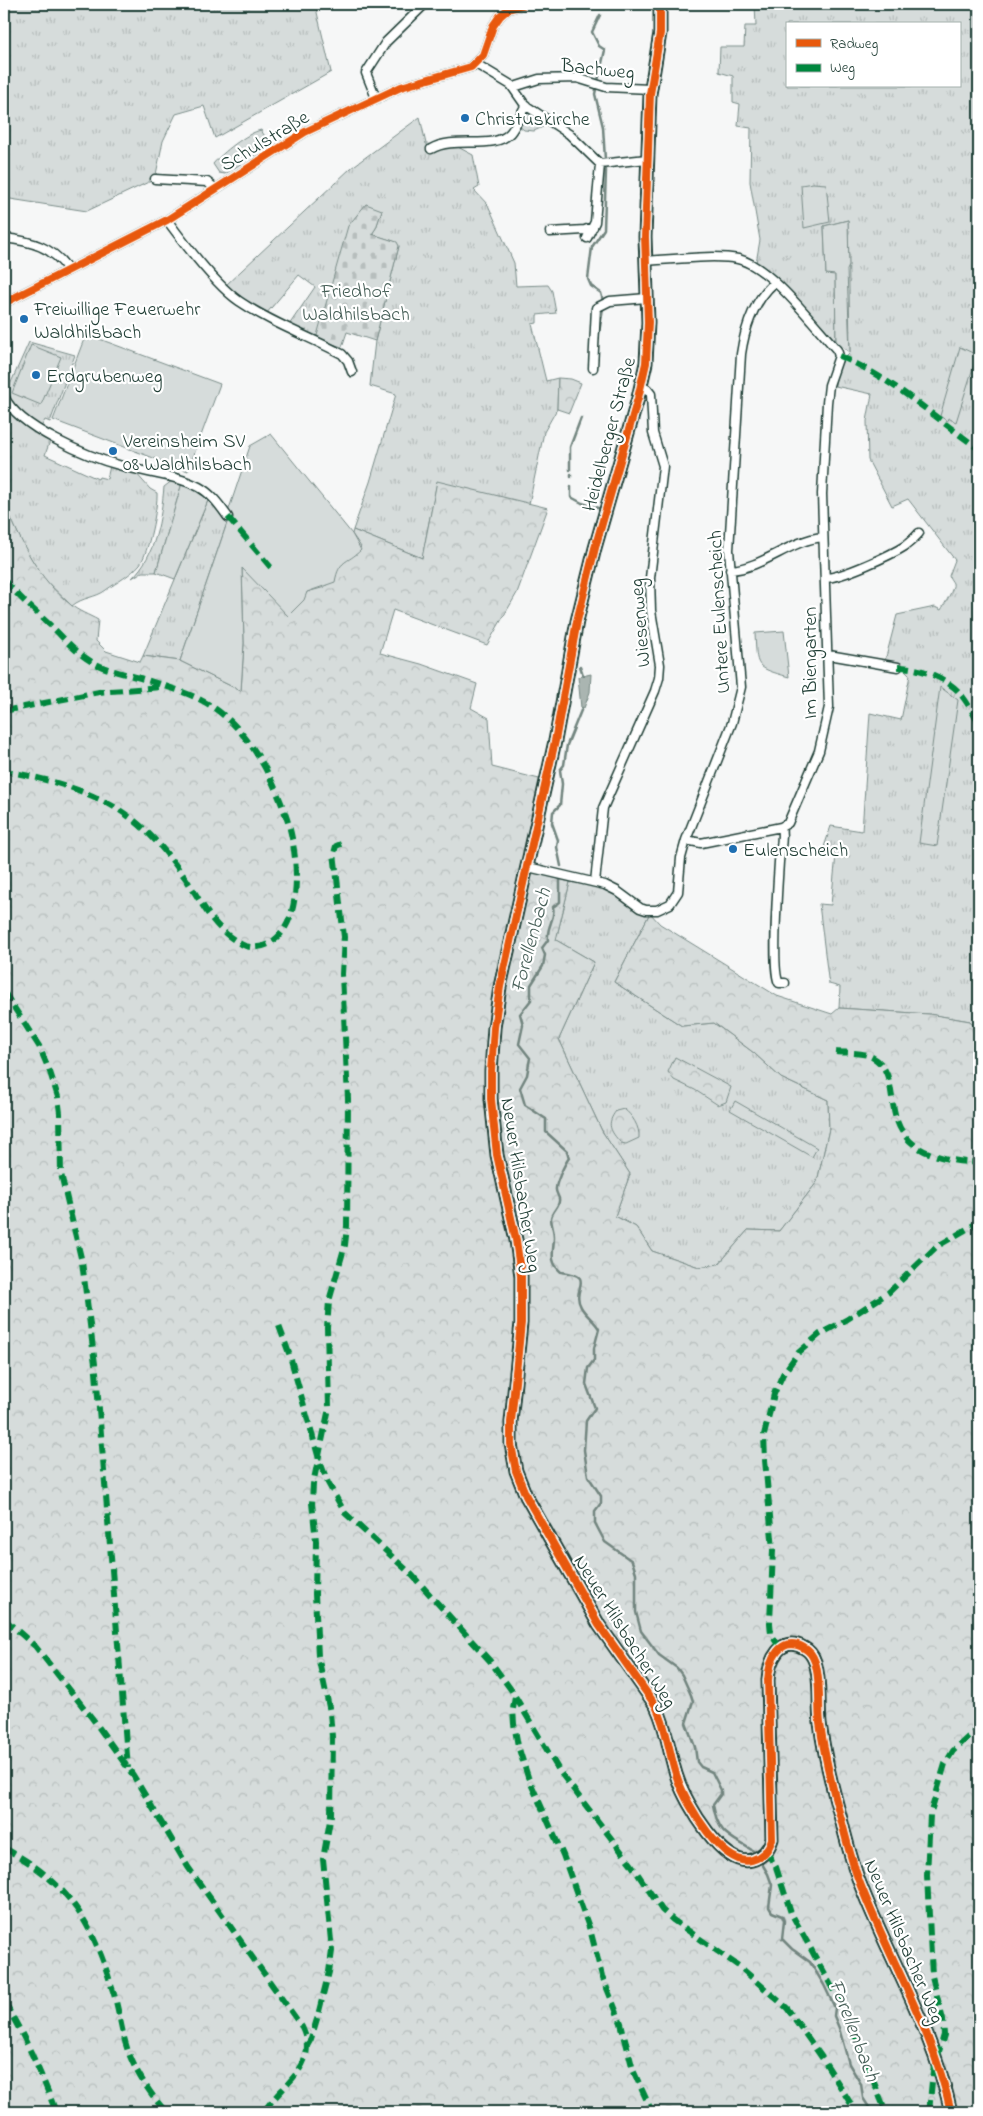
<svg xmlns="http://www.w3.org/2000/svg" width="983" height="2116" viewBox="0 0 983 2116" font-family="'Indie Flower',sans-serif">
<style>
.grass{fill:url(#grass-tufts);stroke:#7a8c88;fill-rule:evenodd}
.forest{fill:url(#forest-crowns);stroke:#7a8c88}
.cemetery{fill:url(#cemetery-stones);stroke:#7a8c88}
.green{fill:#d6dcdb;stroke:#7a8c88}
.water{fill:#aab5b1;stroke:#72857f}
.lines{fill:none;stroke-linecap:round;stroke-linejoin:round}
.stream{stroke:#72857f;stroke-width:2.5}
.street-casing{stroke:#1f3d34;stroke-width:11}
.secondary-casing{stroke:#1f3d34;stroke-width:15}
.street{stroke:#fff;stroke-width:8}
.secondary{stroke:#fff;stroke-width:11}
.quiet{stroke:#00873e;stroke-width:6;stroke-dasharray:12 6;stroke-linecap:butt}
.cycleway-casing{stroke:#fff;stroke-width:11}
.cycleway{stroke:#e8590c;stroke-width:8}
.poi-dot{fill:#1f6fb2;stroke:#fff;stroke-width:2}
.labels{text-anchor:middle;stroke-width:4.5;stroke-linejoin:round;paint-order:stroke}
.street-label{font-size:20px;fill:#1f3d34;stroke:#fff}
.poi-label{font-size:20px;fill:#1f3d34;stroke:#fff;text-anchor:start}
.park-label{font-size:20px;fill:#445d55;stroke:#fff}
.water-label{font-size:21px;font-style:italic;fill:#49615a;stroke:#fff}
</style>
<defs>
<pattern id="grass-tufts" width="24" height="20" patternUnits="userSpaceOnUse" patternTransform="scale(1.25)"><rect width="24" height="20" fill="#d6dcdb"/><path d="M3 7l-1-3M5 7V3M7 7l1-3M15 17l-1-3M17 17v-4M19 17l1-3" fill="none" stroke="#b7bebd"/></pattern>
<pattern id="forest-crowns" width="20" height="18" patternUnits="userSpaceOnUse" patternTransform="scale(1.25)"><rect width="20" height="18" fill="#d6dcdb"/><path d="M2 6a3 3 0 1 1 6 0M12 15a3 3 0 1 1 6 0" fill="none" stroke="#b7bebd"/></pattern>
<pattern id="cemetery-stones" width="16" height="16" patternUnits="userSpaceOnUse" patternTransform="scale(1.25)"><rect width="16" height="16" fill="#d6dcdb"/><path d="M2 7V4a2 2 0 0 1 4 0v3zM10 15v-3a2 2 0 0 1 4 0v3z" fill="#b7bebd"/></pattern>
</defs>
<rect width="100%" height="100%" fill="#f6f7f7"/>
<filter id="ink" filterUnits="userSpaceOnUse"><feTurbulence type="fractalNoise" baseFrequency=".02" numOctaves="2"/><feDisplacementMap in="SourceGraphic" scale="10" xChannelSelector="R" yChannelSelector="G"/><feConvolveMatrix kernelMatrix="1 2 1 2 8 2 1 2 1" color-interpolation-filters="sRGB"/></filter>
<g filter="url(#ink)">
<path class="grass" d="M4 4H315L331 72 215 138 204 106 176 114 163 141 155 179 87 211 4 198Z
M755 4H979V820L974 855 979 856V1033L970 1021 929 1014 839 1008 840 987 829 984 828 978 819 904 831 905 836 855 823 850 831 826 862 831 870 713 901 720 910 675 900 665 885 661 897 615 935 607 941 610C944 605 955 588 953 583 952 581 950 579 949 576L955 560 908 499 892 506 868 460 867 421 872 394 835 386C835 371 839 364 850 353L848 220 824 226 826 274H835L836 341 782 282 756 263 760 240 750 182 751 128 738 126 740 104 733 102V76L719 72 720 47H744L745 26H756ZM787 24H959V86H787Z
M526 111H529L545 122 547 125 534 131 524 130 519 126Z
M420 117 426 144 448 146 454 145 473 155 479 187 474 190 488 205 514 263 516 286 548 285 552 291 556 313 537 315V323L532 324 546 381 558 378 557 409 544 432 529 504 437 482 422 558 353 530 370 482 396 394 370 386 375 341 399 246 396 242 372 234 376 228 382 210 316 339 289 325 315 287 299 275 266 314 236 294 226 285 351 168Z
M29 342 75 355 50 422 45 420 41 427C23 418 4 400 4 379L7 387H9Z
M11 414 50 441 45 455 98 479 99 477 107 479 110 466 135 472 150 489 157 493C158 507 148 554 140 564 131 575 117 582 106 590 96 598 82 597 72 606L43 578 24 547 5 505 4 417Z
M173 480 182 483 156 572H142L132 578C156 555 161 519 164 487Z
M209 498 228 520 180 661 143 656Z
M570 882H595L650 913 614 982 682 1026 714 1023 754 1053 781 1078 828 1100 829 1129 817 1182 779 1231 748 1230 719 1264 699 1267 652 1251 636 1227 615 1216 630 1174 602 1131 559 1039 594 962 556 940Z"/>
<path class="forest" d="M558 378 571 379 581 383 569 413 557 409Z
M437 481 548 508 517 593 487 645 393 610 380 653 421 664 477 684 471 708 489 718 492 767 551 782 533 863 547 876 570 882 556 940 594 962 559 1039 602 1131 630 1174 615 1216 636 1227 652 1251 699 1267 719 1264 748 1230 779 1231 817 1182 829 1129 828 1100 781 1078 754 1053 714 1023 682 1026 614 982 650 913 660 924 777 996 832 1014 839 1008 929 1014 970 1021 979 1033V2112H4V498L5 505C22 543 37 578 71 605 78 611 89 615 98 620L96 641 106 651 140 662 143 656 180 661 241 691 244 643 242 568 307 592 325 587 337 569 361 547 352 534 353 530 422 558Z
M675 1057 731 1087 726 1102 718 1105 695 1090 674 1080 668 1072Z
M624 1109C632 1115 640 1127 639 1138L626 1144 621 1143C610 1131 606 1124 616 1111Z"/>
<path class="cemetery" d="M366 204 382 210 376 228 372 234 397 242 399 246 375 341 347 332 342 347 316 339 348 226Z"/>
<path class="green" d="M261 130 270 145 225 174 219 173 213 164C222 153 247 133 261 130Z
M813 183 826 184 830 222 804 228 801 185Z
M848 220 849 266 847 270 850 353 836 341 835 275 826 274 824 226Z
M86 334 220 384 188 471 53 420Z
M31 345 61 357 41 405 12 393Z
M960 347 977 355 956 422 948 418 947 421 940 416Z
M271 434 352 534 361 550C347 564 339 559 335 582L307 592 304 600 288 616 242 568 244 643 241 691 180 661 228 520 230 522 228 512 250 446Z
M182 483 209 498 175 579 156 572Z
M784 631 789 677C754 667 757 668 755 633Z
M940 687 958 700 937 846 919 843Z
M735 1101 817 1148 812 1157 730 1110Z"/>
<path class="water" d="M591 674 590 692 584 708H581L578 677Z"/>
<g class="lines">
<path class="stream" d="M600 15 592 32 599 46 605 50 595 94 603 127 605 160
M603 301 601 293 591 286 588 279 592 247 604 229 606 170
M598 339 603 308
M570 470V447L581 418
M571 474V477
M571 487V497L582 503 598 508
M580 666 583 675
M561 866 557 847 558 840 552 823 553 812 560 805 562 784 560 770 564 765 567 745 582 708
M560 879V902L553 907C556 920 546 925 548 940L542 948 545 955 543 966 531 985V1000L520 1014 523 1025 519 1044 530 1058 527 1075 520 1088 525 1105 546 1119V1132L567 1151 569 1158C565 1163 555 1184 556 1190 556 1194 560 1197 559 1201 559 1207 552 1211 551 1218 551 1224 554 1230 554 1237 554 1251 548 1261 561 1272 598 1276 570 1288 581 1307 586 1316 595 1321 599 1329L594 1348V1360L588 1368 586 1384 595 1408 586 1421 584 1450 588 1476 601 1496V1503L595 1511V1523L605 1542 632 1561 636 1573V1612L641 1631 659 1655 677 1668 682 1675 691 1695 693 1701 686 1723 695 1747 697 1762 701 1767 712 1772 721 1790V1794L713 1805C719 1838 732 1836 756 1853
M761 1862 768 1874 772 1885 769 1907 772 1912 782 1916 784 1921 782 1939 792 1949 810 1962 824 1985 835 2008 834 2016 839 2028 849 2064 861 2084 863 2098 872 2112"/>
<g class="street-casing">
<path id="street" d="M476 64 511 85 525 105 569 134 600 164 647 159
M514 87 539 79 577 78 606 87 650 89
M376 98 366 73 386 42 425 4
M431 149C455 135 494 151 510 133 517 125 520 114 526 105
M155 179 207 182 216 189
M167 220C184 243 217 286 239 301 271 323 308 336 342 354L348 361 352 372
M550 232 585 230 593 227
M4 238C30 241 54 247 68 270
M587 238 595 222 600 164
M645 261C671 260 714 254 738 259 770 266 814 325 837 350L839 356 829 385 827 403 822 494 829 707 819 751 788 823 781 827 701 843 686 840
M4 303 167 220 305 132 401 87 471 67 483 55 493 26 500 16 508 9 526 4
M593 368 596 308 610 301 647 298
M4 396C18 428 89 457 122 466 147 473 176 475 199 487 212 494 220 506 228 517
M730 570C763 568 790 540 823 537
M825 578C841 578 891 555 905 546 910 542 915 538 919 533
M829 655 898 667
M781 827C784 838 780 850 779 862 778 880 771 971 779 983H785
M528 867 605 885 617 891 640 908 646 910H657L670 904 678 892 681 858 686 840 732 723 741 687 729 550 741 354C745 327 754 300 775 282
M595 882 603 808 655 691 659 678 660 665 651 611 650 578 663 466 653 433 651 394 647 389 641 386"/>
</g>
<g class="secondary-casing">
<path id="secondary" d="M660 4V33L650 94 645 237 648 322 646 363 638 398 595 548 577 621 555 741 500 987 494 1028 491 1071V1099L497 1155 516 1240 521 1276V1323L511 1422V1444L516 1471 526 1496 599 1625 656 1706C668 1730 669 1756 678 1780 686 1803 723 1868 752 1860 763 1857 769 1849 772 1839L768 1680C769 1661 780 1634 804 1648 810 1651 813 1656 815 1662 821 1681 818 1704 820 1723 824 1755 832 1787 841 1819 847 1843 853 1868 863 1891 893 1966 934 2033 951 2112"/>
</g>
<use href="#street" class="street"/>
<use href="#secondary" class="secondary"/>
<path class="quiet" d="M839 356C891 377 934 417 979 449
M228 517 273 570
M4 580C18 596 34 610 50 625 63 637 75 652 92 662 110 672 133 675 153 682 171 688 192 694 208 704 248 728 273 777 287 819 298 852 305 923 270 943 261 948 250 949 241 944 212 928 203 904 186 879 170 857 151 832 128 816 94 791 45 778 4 771
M898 667C918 667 944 677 958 691 967 701 973 713 979 724
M4 711 99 692 161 687
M4 992 39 1046 50 1072 58 1097 60 1113 61 1174 82 1262 96 1372 128 1768
M836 1052C846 1053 860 1052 870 1056 909 1074 871 1133 934 1155 949 1160 964 1163 979 1162
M279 1326 290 1356 319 1459 328 1483 345 1513 412 1575 490 1661 512 1691 560 1772 631 1864 662 1910 673 1920 740 1967 787 2008 823 2059 856 2112
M4 1619 35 1646 92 1718 133 1775 188 1867 302 2027C321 2066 280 2085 264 2112
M780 1648 771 1634 770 1623 773 1550 765 1460 764 1435 774 1394 783 1374 798 1353 820 1334 846 1320 888 1293 936 1247 979 1222
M515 1697 513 1709 514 1724 518 1746 528 1777 563 1855 591 1933 602 1976 621 2023 633 2070 652 2112
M4 1848C67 1881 92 1921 112 1988 119 2008 121 2031 128 2051 136 2073 151 2095 166 2112
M766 1851 776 1867 791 1913 844 2009 886 2112
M4 2002C26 2038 41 2073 56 2112
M307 2046 311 2039 317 2019 329 1972 332 1951 323 1859 331 1815 332 1737 330 1712 318 1656 315 1594 316 1541 312 1503 313 1484 329 1408 327 1328 329 1301 345 1245 347 1226 348 1099 342 974 344 937 334 853 336 846 341 844
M929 2112 933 2071 944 2035 943 2020 932 1976 927 1875 930 1815 945 1764 953 1751 979 1727"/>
<g class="cycleway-casing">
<path id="cycleway" d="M660 4V33L650 94 645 237 648 322 646 363 638 398 595 548 577 621 555 741 500 987 494 1028 491 1071V1099L497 1155 516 1240 521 1276V1323L511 1422V1444L516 1471 526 1496 599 1625 656 1706C668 1730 669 1756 678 1780 686 1803 723 1868 752 1860 763 1857 769 1849 772 1839L768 1680C769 1661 780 1634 804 1648 810 1651 813 1656 815 1662 821 1681 818 1704 820 1723 824 1755 832 1787 841 1819 847 1843 853 1868 863 1891 893 1966 934 2033 951 2112
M4 303 167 220 305 132 401 87 471 67 483 55 493 26 500 16 508 9 526 4"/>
</g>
<use href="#cycleway" class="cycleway"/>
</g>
</g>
<g class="poi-dot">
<circle cx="465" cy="118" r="5"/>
<circle cx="24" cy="319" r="5"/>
<circle cx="36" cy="375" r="5"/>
<circle cx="113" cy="451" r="5"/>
<circle cx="733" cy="849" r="5"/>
</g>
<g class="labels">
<g class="street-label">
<text transform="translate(598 68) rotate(6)" y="7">Bachweg</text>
<text transform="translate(264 140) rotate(-31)" y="7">Schulstraße</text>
<text transform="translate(608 434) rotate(-75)" y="7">Heidelberger Straße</text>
<text transform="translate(718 612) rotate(-93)" y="7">Untere Eulenscheich</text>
<text transform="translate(639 623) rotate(-95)" y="7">Wiesenweg</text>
<text transform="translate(809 663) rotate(-90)" y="7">Im Biengarten</text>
<text transform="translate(522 1185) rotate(81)" y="7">Neuer Hilsbacher Weg</text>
<text transform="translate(626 1631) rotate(58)" y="7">Neuer Hilsbacher Weg</text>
<text transform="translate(905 1941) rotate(67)" y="7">Neuer Hilsbacher Weg</text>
</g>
<g class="poi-label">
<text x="475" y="125">Christuskirche</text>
<text x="34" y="315">Freiwillige Feuerwehr<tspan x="34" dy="23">Waldhilsbach</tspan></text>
<text x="46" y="382">Erdgrubenweg</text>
<text x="123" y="447">Vereinsheim SV<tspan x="123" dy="23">08 Waldhilsbach</tspan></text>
<text x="743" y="856">Eulenscheich</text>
</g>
<g class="park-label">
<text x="356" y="297">Friedhof<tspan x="356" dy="23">Waldhilsbach</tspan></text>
</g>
<g class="water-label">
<text transform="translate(530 940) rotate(-75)" y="7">Forellenbach</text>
<text transform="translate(855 2030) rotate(69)" y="7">Forellenbach</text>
</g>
</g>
<rect width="983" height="2116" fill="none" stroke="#fff" stroke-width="20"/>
<rect x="10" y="10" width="963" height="2096" fill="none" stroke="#1f3d34" stroke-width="2" filter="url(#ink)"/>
<rect x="786" y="22" width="175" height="65" fill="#ffffff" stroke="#a5b1ae"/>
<rect x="796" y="39" width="25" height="8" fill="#e8590c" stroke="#a5b1ae"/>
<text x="830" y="48" font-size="15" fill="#1f3d34">Radweg</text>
<rect x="796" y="64" width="25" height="8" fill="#00873e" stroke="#a5b1ae"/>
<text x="830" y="72" font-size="15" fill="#1f3d34">Weg</text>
</svg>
